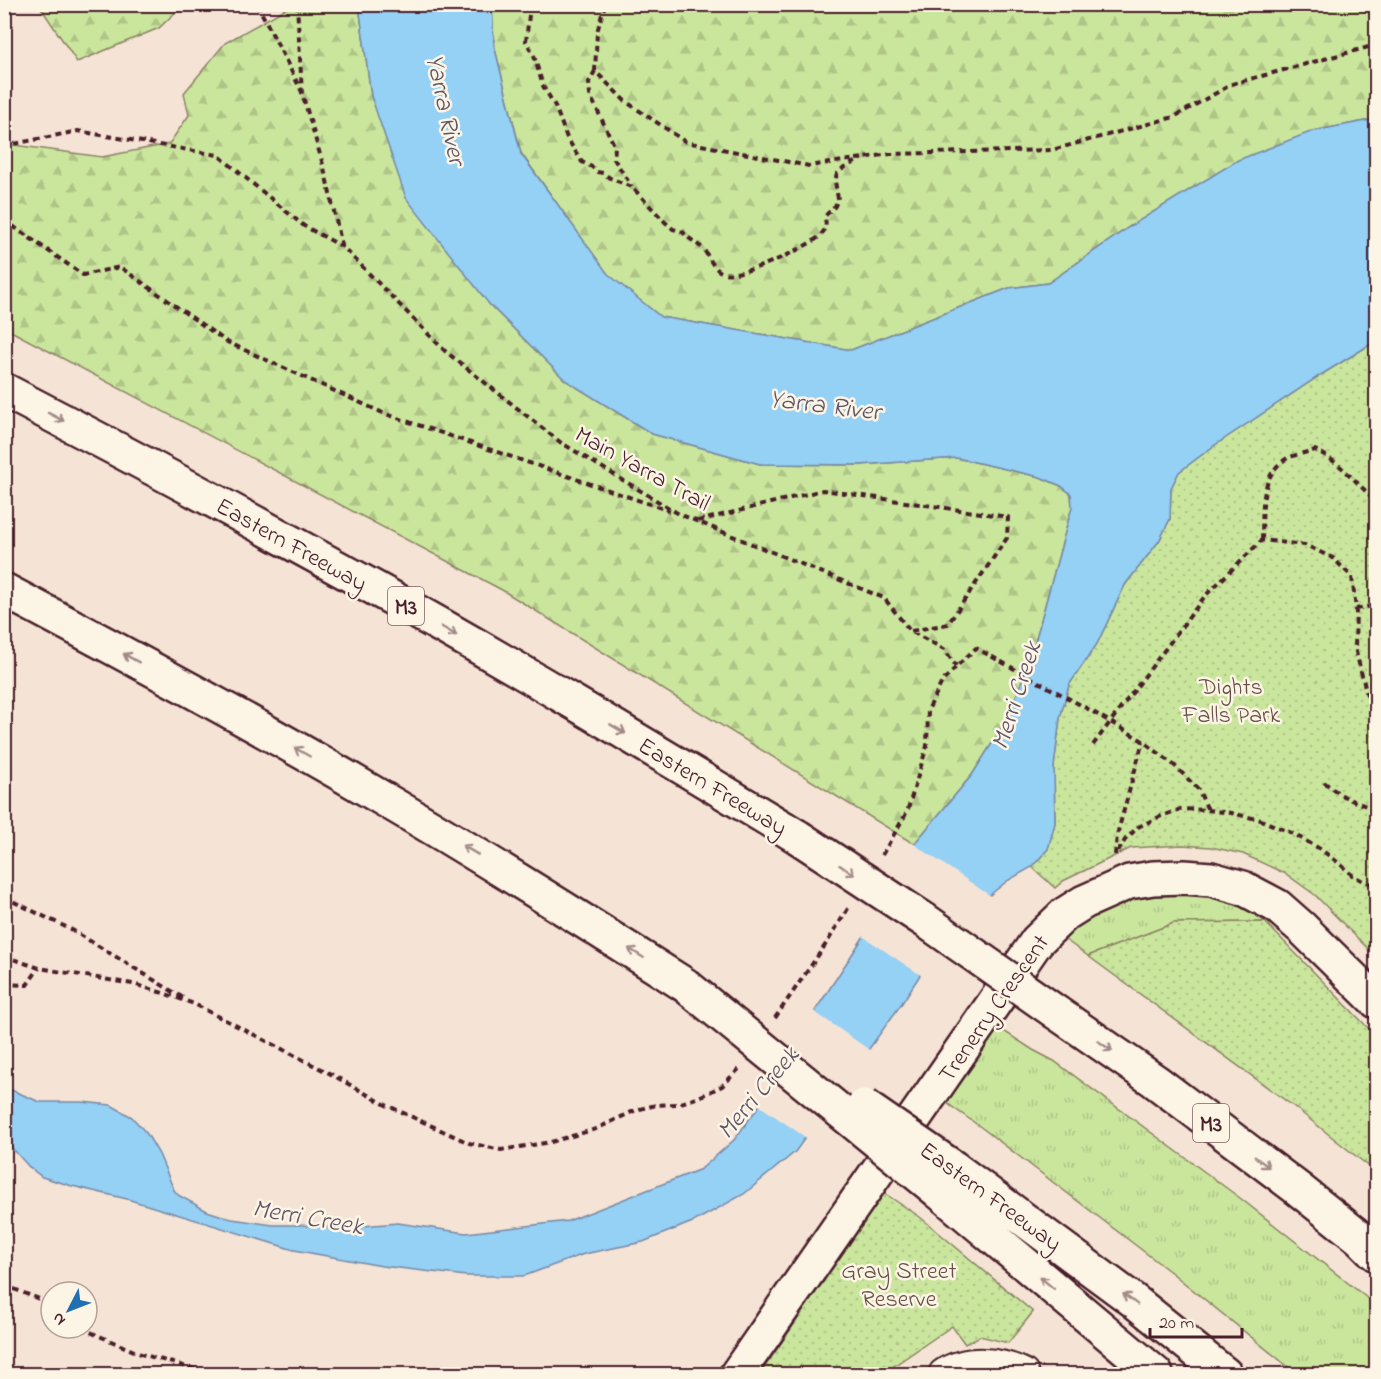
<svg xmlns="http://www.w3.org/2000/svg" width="1381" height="1379" viewBox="0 0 1381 1379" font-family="'Indie Flower',sans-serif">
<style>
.grass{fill:url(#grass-tufts);stroke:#8a8264;stroke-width:1.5}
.forest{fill:url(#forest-firs);stroke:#8a8264;stroke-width:1.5}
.park{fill:url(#park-dots);stroke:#8a8264;stroke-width:1.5}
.water{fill:#95d0f5;stroke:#7789a4;stroke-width:1.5}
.pier{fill:#f5e4d5}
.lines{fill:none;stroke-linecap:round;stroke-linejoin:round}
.minor-casing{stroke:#4a1f2b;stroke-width:34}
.tertiary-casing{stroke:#4a1f2b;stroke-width:38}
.motorway-casing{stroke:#4a1f2b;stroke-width:38}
.path{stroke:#4a1f2b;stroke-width:4;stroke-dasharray:6 4.5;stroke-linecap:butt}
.minor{stroke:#fcf5e5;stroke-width:30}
.tertiary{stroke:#fcf5e5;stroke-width:33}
.motorway{stroke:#fcf5e5;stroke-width:33}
.motorway-bridge-casing{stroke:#4a1f2b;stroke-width:38;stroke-linecap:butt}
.motorway-bridge{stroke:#fcf5e5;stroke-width:33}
.oneway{stroke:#a38a88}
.labels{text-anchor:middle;stroke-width:5;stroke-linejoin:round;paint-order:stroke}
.shield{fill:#fcf5e5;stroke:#7f5f63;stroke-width:1.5}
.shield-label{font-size:22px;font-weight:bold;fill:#4a1f2b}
.street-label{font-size:24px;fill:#4a1f2b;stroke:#fcf5e5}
.park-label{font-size:24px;fill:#6a5148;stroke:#fcf5e5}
.water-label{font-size:26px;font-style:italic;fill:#605468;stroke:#fcf5e5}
</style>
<defs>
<pattern id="grass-tufts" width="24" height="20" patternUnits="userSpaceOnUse" patternTransform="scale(1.5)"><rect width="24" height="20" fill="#cae69d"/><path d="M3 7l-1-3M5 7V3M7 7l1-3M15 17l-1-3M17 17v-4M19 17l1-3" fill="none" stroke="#afc587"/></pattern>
<pattern id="forest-firs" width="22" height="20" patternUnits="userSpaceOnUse" patternTransform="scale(1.5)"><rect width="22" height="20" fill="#cae69d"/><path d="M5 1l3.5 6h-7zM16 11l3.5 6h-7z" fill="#afc587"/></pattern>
<pattern id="park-dots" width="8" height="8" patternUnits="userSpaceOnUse" patternTransform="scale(1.5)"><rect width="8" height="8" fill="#cae69d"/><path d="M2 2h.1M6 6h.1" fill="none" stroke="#afc587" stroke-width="1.8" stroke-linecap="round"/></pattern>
</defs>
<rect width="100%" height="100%" fill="#f5e4d5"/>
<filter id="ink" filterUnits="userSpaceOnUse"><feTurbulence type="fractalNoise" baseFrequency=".0167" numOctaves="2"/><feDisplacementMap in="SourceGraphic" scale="12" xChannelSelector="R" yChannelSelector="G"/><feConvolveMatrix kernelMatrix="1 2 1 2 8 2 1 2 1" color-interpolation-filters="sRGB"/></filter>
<g filter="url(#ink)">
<path class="grass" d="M1148 891 1233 897 1265 922 1174 923 1088 956 1057 934 1085 912Z
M996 1026 1033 1050 1054 1061 1240 1198 1376 1305V1374H1297L1172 1273 982 1128 944 1101Z"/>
<path class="forest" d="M39 5H183L159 28 77 62Z
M292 5H359L371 96 489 304 565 380 652 434 760 464 860 465 957 458 1040 477 1061 486 1071 494 1072 507 1032 653 1008 718 972 775 914 844 502 590 5 328 4 138 14 145 102 157 169 144 189 115 184 93 225 43Z
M492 5H1376V119L1313 131 1132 225 1048 283 1009 288 851 350 661 317 608 275 521 153 494 45Z"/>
<path class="park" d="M1376 341V957L1315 895 1286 874 1243 854 1211 847 1182 845 1131 848 1063 881 1055 888 1032 867 1048 849 1055 823 1054 767 1060 718 1069 685 1097 644 1125 585 1159 541 1170 519 1171 488 1179 472 1215 445 1319 376Z
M1265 922 1376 1036V1172L1293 1106 1088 956 1174 923Z
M884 1193 920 1217 1033 1312 1008 1343 980 1336 965 1344 952 1326 882 1374H760Z"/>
<path class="water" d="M359 5H492L494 45 521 154 608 274 661 317 851 350 1009 288 1048 283 1132 225 1238 160 1313 131 1376 119V341L1319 376 1215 445 1179 472 1171 488 1170 519 1159 541 1125 585 1097 644 1069 685 1060 718 1054 767 1055 823 1048 849 1032 867 1007 881 990 895 920 975 902 1003 795 1152 744 1194 695 1221 643 1242 584 1254 524 1276H466L382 1266 294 1250 127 1199 72 1186 42 1177 29 1167 5 1140 4 1087 40 1102H82L111 1105 132 1117 147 1134 159 1154 174 1190 178 1195 207 1211 232 1219 273 1225H300L338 1228 398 1223 466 1233 568 1221 701 1169 734 1140 759 1106 815 1011 864 936 914 844 972 775 1008 718 1032 653 1072 507 1071 494 1061 486 1040 477 957 458 860 465 760 464 652 434 565 380 489 304 406 198 371 96Z"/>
<path class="pier" d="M911 842 992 897 922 976 861 935Z
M812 1010 871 1051 808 1139 757 1104Z"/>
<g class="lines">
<g class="minor-casing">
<path id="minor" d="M944 1374C967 1359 1000 1362 1023 1374"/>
</g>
<g class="tertiary-casing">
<path id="tertiary" d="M737 1374 1037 941 1065 914 1084 902 1129 882 1153 878 1184 877 1211 879 1243 888 1277 906 1302 928 1376 1001"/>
</g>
<g class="motorway-casing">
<path id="motorway" d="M4 390C129 455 253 521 376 589 519 668 659 753 798 837
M4 590C133 658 262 727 387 801 488 860 586 922 685 985
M1057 1013 1155 1081 1297 1188 1360 1238 1376 1254
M954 1168 1133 1300 1225 1374
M938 1191 1156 1374"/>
</g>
<path class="path" d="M257 4 302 92
M297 4 302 93 324 168 342 246
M605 4 597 32 595 71 625 101 686 142 809 166 890 154 1052 150 1174 117 1232 84 1376 45
M529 15 526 41 534 56 543 86 555 106 567 138 582 162 592 167 597 172 603 173 610 178 632 187 665 222 673 229 683 232C689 240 698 243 704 250 709 257 713 268 721 272 738 281 806 248 820 236 822 233 824 231 826 228L825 216 835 206 838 199 835 181 837 174 844 168 861 159
M595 71 589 82 590 95 615 147 614 159 632 187
M4 146 78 131 218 155 304 226 343 247 445 351 560 442 679 514 884 598 910 631 944 649 956 666
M4 220 83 275 120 267 227 342 383 413 670 511
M698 521 823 490 1008 517 1007 538 948 624 911 631
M1262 540C1263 513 1259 479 1283 461 1291 455 1305 453 1315 450 1342 463 1355 482 1376 501
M1356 609 1376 605
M1093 745 1205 596 1262 540 1305 545 1333 558 1352 577 1356 609 1355 648 1367 695 1376 716
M1376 779C1370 800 1367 811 1376 832
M1324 782C1338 794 1352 802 1370 807
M1118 852 1125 840 1138 827 1159 817 1181 809 1208 810 1231 813 1261 820 1292 833 1320 849 1339 863 1352 875 1363 881 1376 885
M882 855 907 812 927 746 928 710 942 682 957 666 976 648 1088 709 1143 741 1174 765 1198 789 1208 810
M1115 855 1117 835 1143 741
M4 897 72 930 185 999
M4 956 39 968 133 984 163 993 194 1004 329 1073 386 1105 469 1143 501 1150 551 1142 596 1129 636 1110 656 1105 678 1104 699 1097 722 1086 740 1068
M4 984 27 985 39 968
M775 1018 828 941 849 907
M4 1285 44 1301 51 1306
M81 1328 141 1354 212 1374"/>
<use href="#minor" class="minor"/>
<use href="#tertiary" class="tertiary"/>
<use href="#motorway" class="motorway"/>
<g class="motorway-bridge-casing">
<path id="motorway-bridge" d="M798 837 926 921 1057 1013
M685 985 938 1191
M864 1106 954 1168"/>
</g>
<use href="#motorway-bridge" class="motorway-bridge"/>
</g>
<defs><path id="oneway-shaft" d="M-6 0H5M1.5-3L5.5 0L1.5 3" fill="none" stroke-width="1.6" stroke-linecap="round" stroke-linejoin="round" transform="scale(1.5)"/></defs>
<g class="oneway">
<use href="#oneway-shaft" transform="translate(56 417) rotate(27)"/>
<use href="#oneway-shaft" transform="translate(449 631) rotate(30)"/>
<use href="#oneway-shaft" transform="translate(131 658) rotate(-151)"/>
<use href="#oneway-shaft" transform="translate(618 729) rotate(31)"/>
<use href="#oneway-shaft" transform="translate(302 752) rotate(-150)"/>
<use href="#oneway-shaft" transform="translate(470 850) rotate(-149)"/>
<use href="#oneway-shaft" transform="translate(847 870) rotate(33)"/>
<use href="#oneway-shaft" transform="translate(636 953) rotate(-148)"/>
<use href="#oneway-shaft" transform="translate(1105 1046) rotate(35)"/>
<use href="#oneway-shaft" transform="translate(1262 1162) rotate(37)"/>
<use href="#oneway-shaft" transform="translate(1047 1283) rotate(-140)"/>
<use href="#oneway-shaft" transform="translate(1130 1299) rotate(-143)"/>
</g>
</g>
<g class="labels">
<g class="shield">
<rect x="388" y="587" width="36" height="38" rx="4.5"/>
<rect x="1193" y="1104" width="36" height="38" rx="4.5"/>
</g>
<g class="shield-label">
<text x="406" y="614">M3</text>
<text x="1211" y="1131">M3</text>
</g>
<g class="street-label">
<text transform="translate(643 468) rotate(29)" y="8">Main Yarra Trail</text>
<text transform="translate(292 544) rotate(29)" y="8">Eastern Freeway</text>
<text transform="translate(713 786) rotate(31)" y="8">Eastern Freeway</text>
<text transform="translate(993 1008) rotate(-55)" y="8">Trenerry Crescent</text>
<text transform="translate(991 1196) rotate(36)" y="8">Eastern Freeway</text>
</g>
<g class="park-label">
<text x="1231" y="694">Dights<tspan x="1231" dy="28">Falls Park</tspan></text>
<text x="899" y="1278">Gray Street<tspan x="899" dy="28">Reserve</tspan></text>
</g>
<g class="water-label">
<text transform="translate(447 109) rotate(78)" y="9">Yarra River</text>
<text transform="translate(825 404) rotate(7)" y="9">Yarra River</text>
<text transform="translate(1015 695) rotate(-72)" y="9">Merri Creek</text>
<text transform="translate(757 1092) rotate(-50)" y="9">Merri Creek</text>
<text transform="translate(308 1216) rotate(10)" y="9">Merri Creek</text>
</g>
</g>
<rect width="1381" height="1379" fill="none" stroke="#fcf5e5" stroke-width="24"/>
<rect x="12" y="12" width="1357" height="1355" fill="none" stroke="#4a1f2b" stroke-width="2" filter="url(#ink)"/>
<g transform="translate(69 1310) rotate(228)"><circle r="28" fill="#fcf5e5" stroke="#b59f9b" stroke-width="1.5"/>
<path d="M0-4.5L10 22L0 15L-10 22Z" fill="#1f6fb2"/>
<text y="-9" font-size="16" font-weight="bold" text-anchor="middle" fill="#4a1f2b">N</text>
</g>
<path d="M1150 1328v9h92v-9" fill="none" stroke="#4a1f2b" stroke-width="3"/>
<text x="1159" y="1328" font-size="18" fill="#4a1f2b" stroke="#fcf5e5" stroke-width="4.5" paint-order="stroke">20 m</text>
</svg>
